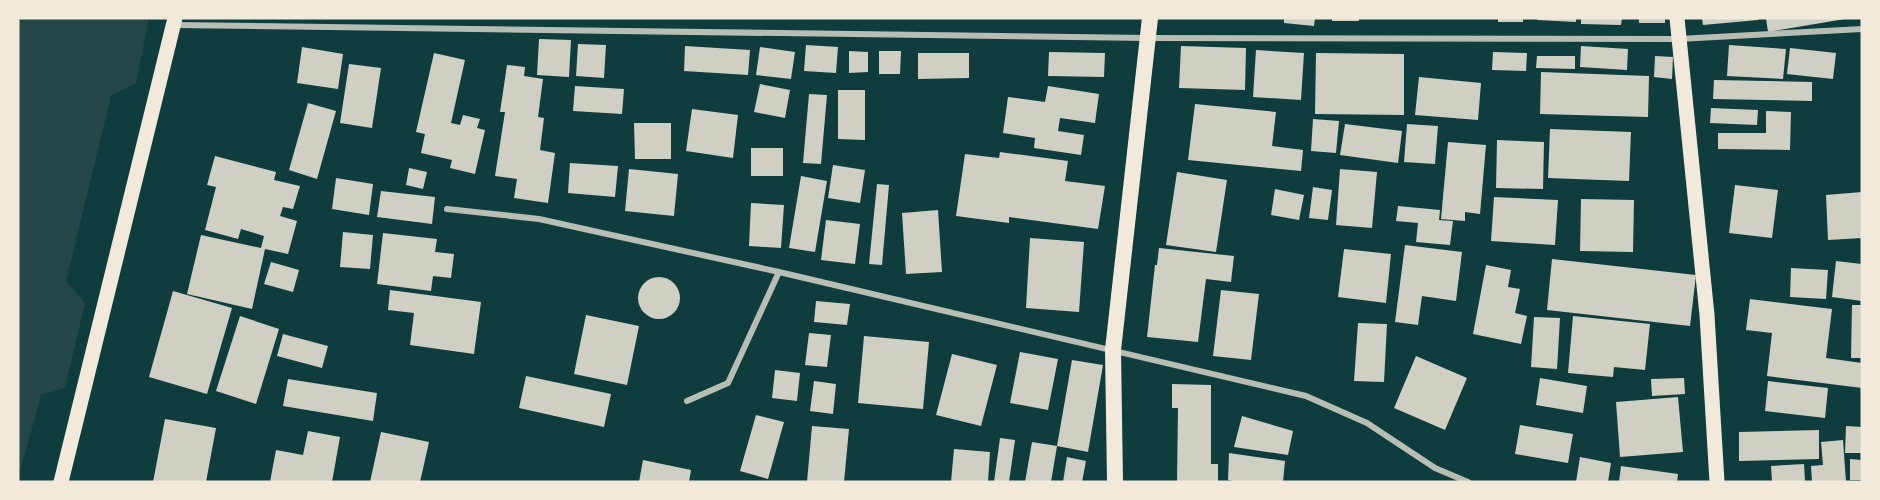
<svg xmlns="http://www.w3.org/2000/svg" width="1880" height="500" viewBox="0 0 1880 500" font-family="Helvetica,sans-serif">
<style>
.green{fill:#244646}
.building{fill:#cfcfc3}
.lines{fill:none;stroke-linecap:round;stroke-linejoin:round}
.minor{stroke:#b8beb3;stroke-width:6}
.primary{stroke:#f1e9da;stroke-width:15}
.trunk{stroke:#f1e9da;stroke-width:16}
</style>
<rect width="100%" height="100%" fill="#0f3d3e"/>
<path class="green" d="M18 18H149L136 83 111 96 66 281 85 303 65 388 41 395 18 479Z"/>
<path class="building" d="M1284 18H1315L1314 26 1284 23Z
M1332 18H1359V21H1332Z
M1498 18H1523V22H1498Z
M1537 18H1576V22L1537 20Z
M1581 18H1622L1621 25 1581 24Z
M1639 18H1665V23H1639Z
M1702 18H1758V20L1703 25Z
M1766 18H1845V19L1768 32Z
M539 39 571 40 569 77 537 75Z
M578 44 606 45 604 78 576 76Z
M806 45 838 47 836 73 804 71Z
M1729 45 1786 49 1783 79 1727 76Z
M685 46 750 50 748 75 684 71Z
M1181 46 1246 48 1245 90 1179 88Z
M1581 46 1628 49 1627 70 1580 67Z
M302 47 343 54 338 89 297 83Z
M760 47 795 52 791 79 756 75Z
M1790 48 1836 53 1833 79 1787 74Z
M1256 50 1304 53 1301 100 1253 97Z
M849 51 868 52V72L849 73Z
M879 51H901L900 74H879Z
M1049 52 1105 53 1104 77 1048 76Z
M1493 52 1527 53 1526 71 1492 70Z
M434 53 465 60 451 123 460 125 463 115 480 119 477 128 485 130 475 174 450 168 452 160 421 153 425 134 416 132Z
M918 53H969V78L918 79Z
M1316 53 1404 54V115L1315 114Z
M1537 56H1575V69L1536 68Z
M1655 56 1673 57 1672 79 1654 77Z
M349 64 381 68 372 128 340 123Z
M507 65 525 67 524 76 543 79 538 117 544 118 540 150 555 153 548 203 514 198 517 179 495 176 505 112H500Z
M1541 72 1649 76 1648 117 1540 114Z
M1419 77 1481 83 1478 120 1415 115Z
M1714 80 1812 82V101L1713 99Z
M760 84 790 90 785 118 754 112Z
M575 86 624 89 622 114 573 111Z
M1048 86 1099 94 1095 123 1060 118 1058 131 1084 135 1081 155 1034 148 1035 138 1003 133 1008 97 1045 102Z
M838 90H865V140L838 139Z
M809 94 827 95 821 164 803 163Z
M308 103 336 111 317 179 289 170Z
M1195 104 1276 112 1272 146 1303 150 1301 171 1188 160Z
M1711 108 1758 110 1757 125 1710 123Z
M692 109 738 115 733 158 686 151Z
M1766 111 1791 112 1790 150 1718 149V133H1766Z
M1313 119 1339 121 1336 153 1311 151Z
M634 123H671V159H635Z
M1345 124 1402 131 1398 163 1340 155Z
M1407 124 1438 126 1435 164 1404 162Z
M1550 129 1631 132 1629 181 1548 178Z
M1497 140 1544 142 1543 189 1496 188Z
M1448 142 1486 145 1480 214 1465 212V221L1441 219Z
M751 148H783V176H751Z
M1000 152 1068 161 1065 181 1105 186 1098 229 1009 217V223L956 216 965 154 999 158Z
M215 156 276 172 274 180 300 186 293 209 283 207 280 216 297 221 288 254 265 249 252 309 187 294 201 235 261 248 264 236 241 229 238 239 205 230 216 187 207 185Z
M570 163 618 166 615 197 568 193Z
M833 165 865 170 860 203 828 198Z
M409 168 427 172 423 189 406 185Z
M629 169 678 174 674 216 625 211Z
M1340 169 1377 172 1372 228 1336 225Z
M1177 172 1227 180 1216 252 1166 245Z
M801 176 827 181 815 252 789 248Z
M336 178 373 184 369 215 332 209Z
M877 184 889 185 882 265 869 264Z
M1735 185 1778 190 1772 238 1729 233Z
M1313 187 1332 190 1328 220 1309 218Z
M1275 189 1304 195 1299 220 1271 215Z
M381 191 435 197 432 224 377 217Z
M1862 192V238L1828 240 1826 195Z
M1494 197 1558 200 1555 245 1491 241Z
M1581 199 1634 200 1633 252 1580 251Z
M751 203 784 205 781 248 749 246Z
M1398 206 1440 210 1439 220 1453 221 1450 245 1416 242 1418 223 1396 221Z
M938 210 942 272 906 274 902 213Z
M826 220 860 224 855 264 821 260Z
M343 232 373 235 370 269 340 267Z
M383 233 437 239 435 252 454 254 451 278 433 276 431 291 377 284Z
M1030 238 1084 242 1079 312 1026 308Z
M1405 245 1462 252 1456 301 1422 296 1418 325 1395 322Z
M1159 248 1234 256 1231 282 1206 279 1198 342 1147 337 1155 265H1157Z
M1344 249 1391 254 1386 303 1338 297Z
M1552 259 1696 275 1690 326 1547 310Z
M1836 261 1862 264V301L1832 297Z
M271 262 299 270 293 292 264 284Z
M1486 265 1511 270 1508 287 1520 289 1515 313 1527 316 1521 344 1473 334Z
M1791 268 1828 270 1826 299 1790 297Z
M638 298a21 21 0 1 1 42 0a21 21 0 1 1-42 0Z
M390 290 481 302 474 354 410 345 414 313 388 310Z
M1221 290 1259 294 1251 360 1213 356Z
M173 291 232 308 207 394 149 377Z
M1750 299 1832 309 1826 358 1862 363V388L1767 376 1772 333 1746 330Z
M816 301 850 304 847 325 814 322Z
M1852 305H1862V358H1851Z
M586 315 639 326 627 385 574 374Z
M240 316 279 329 256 404 216 391Z
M1573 316 1650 324 1645 370 1614 367 1613 377 1568 373Z
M1534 317 1560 318 1557 369 1531 367Z
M1358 323 1387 324 1384 382 1354 381Z
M809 333 831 335 827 367 805 365Z
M283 334 328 346 322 368 277 356Z
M864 336 929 342 923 409 858 403Z
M1020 352 1058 359 1048 410 1010 403Z
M952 354 997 365 981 426 936 415Z
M1416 356 1467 378 1445 430 1394 408Z
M1072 360 1103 365 1088 452 1057 446Z
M775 370 800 373 797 401 772 398Z
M526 376 611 394 604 427 519 408Z
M1540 378 1587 386 1583 413 1536 405Z
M1684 378 1685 394 1652 396 1651 379Z
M288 379 377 393 373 421 283 406Z
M814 381 836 384 833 414 810 411Z
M1768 381 1828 388 1825 418 1765 411Z
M1172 384 1211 385V464H1218V482H1177L1178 408H1172Z
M1678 397 1683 452 1620 457 1616 402Z
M756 415 784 422 768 479 740 471Z
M1242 416 1293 431 1288 455 1234 447Z
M165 419 216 428 206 482H153Z
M1520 425 1573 434 1568 463 1515 454Z
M812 426 849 429 844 482H807Z
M1846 426 1862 427V453H1845Z
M1819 430V459L1739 461V432Z
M308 431 340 437 332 482H270L276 450 303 455Z
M381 432 429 442 420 482H370Z
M1000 438 1015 440 1009 482H994Z
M1843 440 1846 482H1812L1811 466 1823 465 1821 442Z
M1032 442 1057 446 1051 482H1025Z
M954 449 990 452 988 482H951Z
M1229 453 1285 461 1283 482H1237L1228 480Z
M1067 457 1086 461 1082 482H1063Z
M1580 457 1611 463 1608 482H1576Z
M1850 459 1862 460V480H1850Z
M643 460 691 470 689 482H639Z
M1804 464 1805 482H1772L1771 466Z
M1621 466 1678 474 1677 482H1619Z"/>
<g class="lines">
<path class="minor" d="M174 25 1148 38 1679 39 1862 29
M447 209 539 219 779 272 1306 396 1367 423 1435 468 1468 482
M687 401 728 383 779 272"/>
<path class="primary" d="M1677 18 1707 315 1717 482
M61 482 175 18"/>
<path class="trunk" d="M1115 482 1113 350 1150 18"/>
</g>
<rect width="1880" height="500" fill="none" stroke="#f1e9da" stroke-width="39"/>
</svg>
